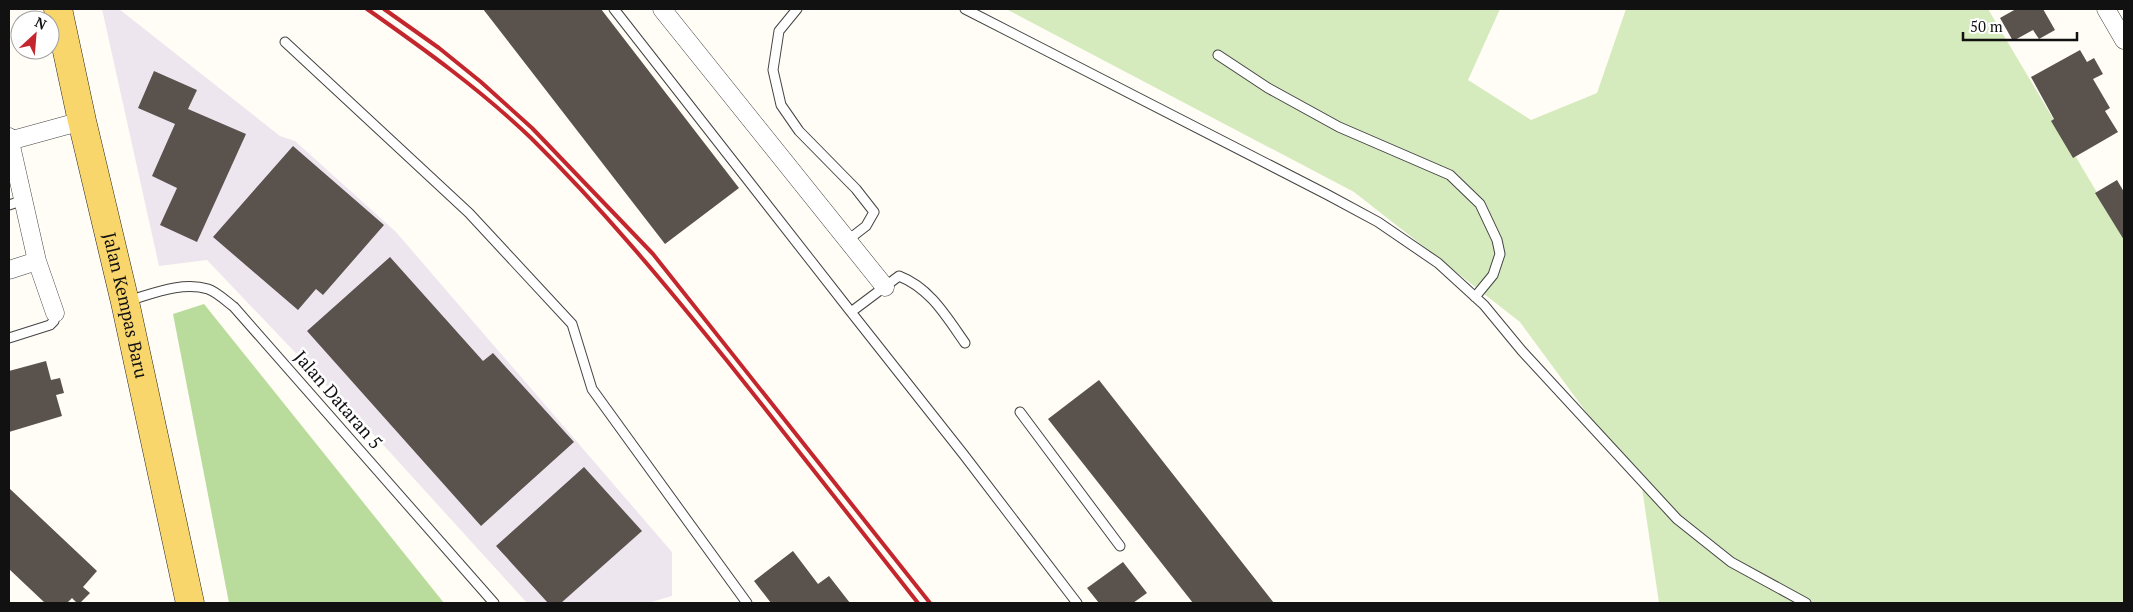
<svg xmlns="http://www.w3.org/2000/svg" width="2133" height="612" viewBox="0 0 2133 612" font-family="'PT Serif',serif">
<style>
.industrial{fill:#eee6ef}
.green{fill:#d5ebbd}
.forest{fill:#b9dc9c}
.building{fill:#5a524d}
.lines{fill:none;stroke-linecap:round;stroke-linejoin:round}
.lane-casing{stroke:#444;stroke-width:11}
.street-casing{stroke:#444;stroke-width:19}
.primary-casing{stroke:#222;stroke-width:29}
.lane{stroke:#fff;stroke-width:9}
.street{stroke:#fff;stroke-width:18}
.primary{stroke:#f9d66b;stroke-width:28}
.rail{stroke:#c4262e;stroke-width:4}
.labels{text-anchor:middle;stroke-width:5;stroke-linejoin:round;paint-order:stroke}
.street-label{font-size:18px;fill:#111;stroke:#fff}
</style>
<rect width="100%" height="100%" fill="#fffdf5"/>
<path class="industrial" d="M102 9H119L280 136 295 141 396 232 672 552V596L648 603H527L387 449 207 260 159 266Z"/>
<path class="green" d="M1006 9H1500L1468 80 1531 120 1597 93 1626 9H1988L2124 238V603H1659L1642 488 1520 322 1354 192Z"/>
<path class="forest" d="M204 304 444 603H229L173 314Z"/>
<path class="building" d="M483 9H601L739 188 665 244Z
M2016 9H2043L2055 30 2039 39 2033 30 2013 41 2000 18Z
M2080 50 2087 62 2094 58 2103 74 2093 79 2110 108 2105 111 2118 132 2073 158 2051 121 2054 119 2031 77Z
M154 71 197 90 188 109 246 134 197 242 160 225 177 188 152 176 175 124 138 108Z
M293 146 384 225 323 295 316 289 298 310 213 237Z
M2117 180 2124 192V240L2095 193Z
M390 257 483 361 493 353 574 442 481 526 307 331Z
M46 361 51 380 60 378 64 393 56 395 62 416 9 432V371Z
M1099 380 1274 603H1193L1048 419Z
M584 467 642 531 561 603H548L496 546Z
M9 488 97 571 83 587 90 593 80 603H77L72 598 67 603H45L9 569Z
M793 551 818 584 829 576 850 603H771L754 581Z
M1123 562 1147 593 1133 603H1099L1087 588Z"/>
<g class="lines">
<g class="lane-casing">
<path id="lane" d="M614 9 851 312
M797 9 779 31 773 70 781 105 799 131 856 189 874 212 866 226 848 240
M965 9 1328 195 1378 222 1438 263 1484 305 1522 351 1677 519 1731 562 1806 603
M285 42 469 213 572 324 592 389 747 603
M1218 55 1268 88 1339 127 1450 175 1480 204 1497 240 1500 254 1493 275 1475 297
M9 205 24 200
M127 301C152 294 182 281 208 289 217 292 226 301 234 307L494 603
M9 338 50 325 54 321 55 313
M965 343C946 316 930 288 899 276L851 312 964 455 1077 603
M1020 412 1120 546"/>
</g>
<g class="street-casing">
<path id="street" d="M662 9 885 287
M2106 9 2124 40
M9 137 37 261 55 313
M9 141 82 121
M9 270 37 261"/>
</g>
<g class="primary-casing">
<g id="primary">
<path id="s1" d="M58 9 82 121 125 302 190 603"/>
</g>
</g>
<use href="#lane" class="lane"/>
<use href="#street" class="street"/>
<use href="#primary" class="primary"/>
<path class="rail" d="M367 9C424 49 481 90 531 138 603 209 665 284 728 362 792 442 855 523 918 603
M384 9 439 48 481 82 532 128 653 254 930 603"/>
</g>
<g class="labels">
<g class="street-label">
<text dy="6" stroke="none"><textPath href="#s1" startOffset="304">Jalan Kempas Baru</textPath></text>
<text transform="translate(338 400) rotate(49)" y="6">Jalan Dataran 5</text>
</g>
</g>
<rect width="2133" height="612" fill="none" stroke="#111111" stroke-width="20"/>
<g transform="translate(35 35) rotate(26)"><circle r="24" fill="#ffffff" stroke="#a0a0a0"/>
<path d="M0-4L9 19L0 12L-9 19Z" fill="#c4262e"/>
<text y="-8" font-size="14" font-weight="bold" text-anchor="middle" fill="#111111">N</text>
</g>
<path d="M1963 32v8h114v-8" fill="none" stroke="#111111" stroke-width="2.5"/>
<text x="1970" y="32" font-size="15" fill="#111111" stroke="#ffffff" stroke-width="4" paint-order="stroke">50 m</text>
</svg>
